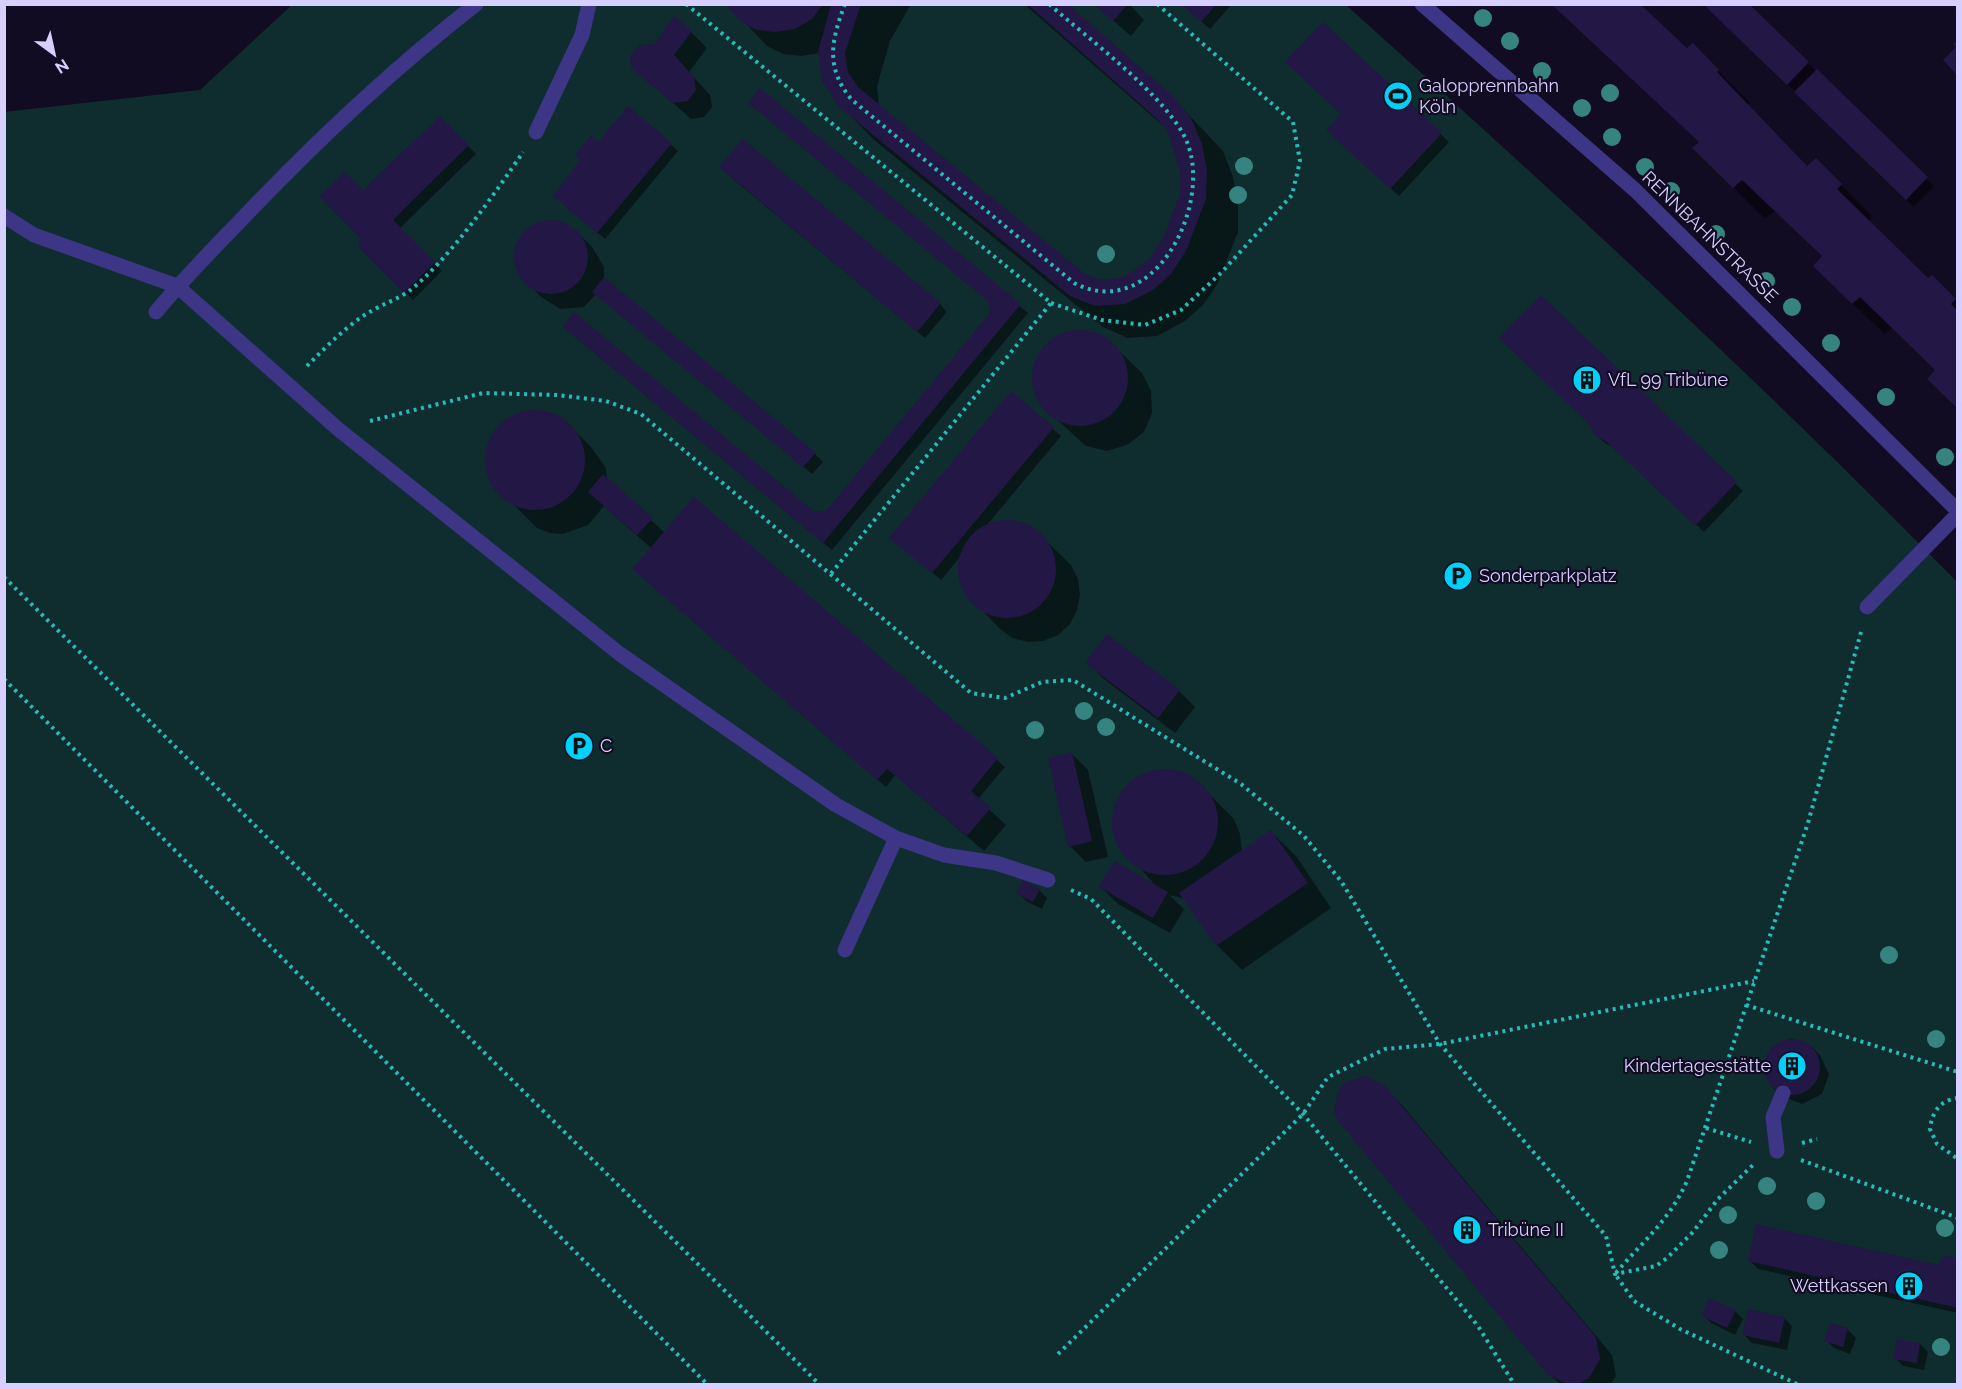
<svg xmlns="http://www.w3.org/2000/svg" width="1962" height="1389" viewBox="0 0 1962 1389" font-family="Raleway,sans-serif">
<style>
.green{fill:#0f2d2e}
.shadow{fill:#0007}
.building{fill:#231745}
.lines{fill:none;stroke-linecap:round;stroke-linejoin:round}
.path{stroke:#27bbbb;stroke-width:4;stroke-dasharray:3 4.5;stroke-linecap:butt}
.service{stroke:#3d3585;stroke-width:15}
.minor{stroke:#3d3585;stroke-width:15}
.tree{fill:#36847f}
.labels{text-anchor:middle;stroke-width:4.5;stroke-linejoin:round;paint-order:stroke}
.poi-label{font-size:18px;fill:#d7cfff;stroke:#120c23;text-anchor:start}
.street-label{font-size:18px;fill:#d7cfff;stroke:#120c23}
</style>
<rect width="100%" height="100%" fill="#120c23"/>
<path class="green" d="M292 5H1346C1554 192 1761 382 1957 582V1384H5L4 112 200 90Z"/>
<path class="shadow" d="M727 4H911L890 41 877 86 879 106 1084 275 1100 282 1118 280 1132 274 1152 258 1165 237 1181 194V171L1169 131 1024 4H1065L1172 97 1223 151 1233 177 1238 203V232L1218 283 1203 305 1185 321 1157 336 1128 338 1103 327 873 139 841 106 820 53 801 56 783 54 767 46Z
M1094 4H1129L1144 20 1131 36Z
M1182 4H1232L1210 29Z
M1551 4H1637L1687 50 1693 45 1750 103 1748 105 1807 167 1816 160 1873 217 1868 222 1928 281 1932 277 1958 302V408L1937 370 1893 327 1885 334 1846 298 1823 257 1775 211 1765 219 1694 148 1700 143Z
M1708 7 1808 63 1934 186 1914 207Z
M1323 24 1449 142 1399 196 1336 138 1342 114Z
M691 32 707 48 689 72 710 95 712 107 704 117 691 119 634 68 655 45Z
M761 90 1028 313 832 550 573 335 814 513 827 512 991 314 990 302Z
M440 118 476 154 399 229 442 271 413 300 361 247 363 193Z
M599 143 670 144 678 151 605 239 563 204Z
M728 175 940 304 947 312 925 338Z
M543 222H554L575 230 592 247 604 267V280L815 454 823 462 812 474 596 294 584 307 560 309 540 296 523 278 515 256 518 244 524 234Z
M1541 297 1743 491 1704 532 1617 449 1605 443 1596 435Z
M1079 331 1100 335 1116 348 1142 373 1151 391 1152 413 1144 432 1127 445 1107 451 1086 446 1044 408 1034 390V369L1042 349 1058 336Z
M1011 393 1061 436 987 525 1005 521 1020 523 1034 529 1071 565 1078 579 1080 595 1077 610 1070 624 1058 635 1043 641 1028 642 1012 638 999 628 964 591 960 575V557L941 580 899 545Z
M545 412 567 423 592 448 606 468 607 480 665 533 694 500 1005 767 978 799 1006 825 984 851 895 775 886 787 642 577 652 549 604 506 588 525 563 534 550 533 537 528 493 484 486 458 488 446 500 425 521 413Z
M1087 662 1179 691 1195 707 1175 733 1104 679Z
M1072 754 1088 770 1108 857 1086 862 1070 846Z
M1169 771 1184 774 1198 783 1234 819 1240 834 1242 852 1271 832 1296 856 1331 908 1242 970 1217 945 1185 899 1169 895 1184 909 1170 933 1118 904 1101 887 1155 885 1119 844 1114 827 1115 809 1122 793 1135 780 1151 773Z
M1039 890 1047 898 1042 909 1026 901 1018 893Z
M1791 1038 1812 1047 1820 1055 1829 1074 1822 1094 1802 1104 1782 1096 1773 1088 1764 1068 1771 1048Z
M1346 1084 1384 1087 1401 1104 1612 1355 1616 1376 1611 1384H1560L1549 1374 1336 1112V1101Z
M1958 1260V1313L1758 1269 1750 1261 1940 1267Z
M1735 1311 1743 1319 1735 1335 1711 1323 1703 1315Z
M1784 1318 1792 1326 1787 1350 1752 1343 1744 1335Z
M1831 1325 1848 1330 1856 1338 1850 1354 1834 1348 1826 1340Z
M1920 1344 1928 1352 1924 1370 1903 1366 1895 1358Z"/>
<path class="building" d="M725 4H823L812 19 795 29 775 32 757 30 741 22Z
M831 4H861L845 53 848 72 858 87 1085 274 1100 280 1118 278 1131 273 1151 257 1164 236 1180 194V172L1168 132 1155 117 1027 4H1068L1173 96 1191 118 1202 144 1207 170 1206 199 1186 251 1171 274 1153 290 1125 304 1095 306 1070 296 839 107 822 81 818 52Z
M1094 4H1128L1113 21Z
M1181 4H1217L1201 22Z
M1551 4H1640L1687 48 1693 43 1719 70 1717 72 1807 166 1816 158 1842 184 1837 189 1928 278 1932 275 1956 299 1951 304 1958 311V409L1927 379 1935 370 1923 358 1860 297 1852 304 1813 266 1822 256 1742 180 1733 188 1692 148 1699 142Z
M1709 4H1749L1809 62 1787 85 1706 7Z
M674 16 692 31 674 55 694 77 696 90 688 101 673 103 632 69 630 56 639 45 654 44Z
M1323 22 1442 133 1390 189 1326 130 1341 114 1285 62Z
M1958 40V76L1943 60 1956 47 1953 44Z
M1817 69 1928 177 1906 200 1794 92Z
M760 88 1021 304 823 543 563 327 574 312 815 512 826 511 990 313 989 302 748 103Z
M628 106 672 143 597 233 553 196 580 160 575 155 591 135 599 141Z
M440 116 469 145 393 220 435 262 404 293 359 248 360 238 319 196 345 172 363 190Z
M743 139 941 303 917 332 719 167Z
M514 257a37 37 0 1 1 74 0a37 37 0 1 1-74 0Z
M604 277 816 453 803 467 592 292Z
M1541 295 1737 482 1695 526 1607 442 1595 435 1588 423 1499 338Z
M1032 378a48 48 0 1 1 96 0a48 48 0 1 1-96 0Z
M1011 391 1054 427 932 573 889 538Z
M485 460a50 50 0 1 1 100 0a50 50 0 1 1-100 0Z
M603 474 653 518 637 535 588 492Z
M694 497 998 758 971 791 991 808 967 836 887 769 877 780 632 569Z
M958 569a49 49 0 1 1 98 0a49 49 0 1 1-98 0Z
M1107 634 1180 690 1158 718 1085 663Z
M1072 752 1092 841 1068 847 1048 758Z
M1112 822a53 53 0 1 1 106 0a53 53 0 1 1-106 0Z
M1271 830 1308 883 1216 946 1179 893Z
M1114 861 1168 892 1153 918 1099 887Z
M1023 880 1040 889 1033 902 1016 894Z
M1764 1067a28 28 0 1 1 56 0a28 28 0 1 1-56 0Z
M1366 1076 1385 1086 1596 1337 1600 1359 1589 1378 1580 1383 1568 1384 1548 1375 1339 1122 1334 1112 1338 1091 1345 1082Z
M1756 1224 1939 1265 1940 1260 1947 1256 1958 1258V1308L1748 1261Z
M1709 1298 1736 1310 1727 1328 1701 1316Z
M1748 1309 1785 1317 1779 1343 1742 1335Z
M1830 1323 1848 1328 1843 1347 1824 1341Z
M1897 1339 1920 1343 1917 1363 1893 1359Z"/>
<g class="lines">
<path class="path" d="M686 4 1051 303 829 576
M845 4C831 41 825 68 852 100L1074 283C1153 324 1213 206 1187 142 1169 98 1086 37 1049 4
M1051 303 1102 320 1145 325 1181 310 1221 273 1292 195 1300 161 1293 122 1157 4
M307 366C327 346 348 324 373 310 385 303 398 299 409 291 447 262 496 192 523 152
M370 421 483 393 557 395 606 401 641 414 971 693 1005 698 1042 682 1073 680 1241 784 1304 836 1341 881 1440 1044 1606 1236 1615 1274 1656 1266 1667 1258 1693 1232 1718 1199 1754 1164
M4 577 819 1384
M4 679 707 1384
M1071 890 1091 899 1303 1114 1478 1326 1514 1384
M1746 1005 1958 1072
M1958 1098C1940 1100 1932 1112 1930 1129L1937 1144 1958 1159
M1706 1128 1751 1142
M1802 1143 1817 1139
M1801 1160 1958 1218
M1058 1354 1303 1114 1328 1077 1385 1049 1440 1044 1754 981
M1797 1384 1680 1329 1634 1301 1615 1274C1643 1241 1669 1221 1687 1181L1808 823 1861 632"/>
<path class="service" d="M536 132 582 35 589 4
M4 216 34 235 177 286 338 429 620 654 836 805 896 838 944 855 996 863 1048 880
M156 312C183 279 213 249 243 218 315 142 393 69 476 4
M1867 607 1958 514
M845 950 896 838
M1777 1151 1773 1117 1783 1093"/>
<path class="minor" d="M1422 4 1635 190 1958 511"/>
</g>
<g class="tree">
<circle cx="1483" cy="18" r="9"/>
<circle cx="1510" cy="41" r="9"/>
<circle cx="1542" cy="71" r="9"/>
<circle cx="1610" cy="93" r="9"/>
<circle cx="1582" cy="108" r="9"/>
<circle cx="1612" cy="137" r="9"/>
<circle cx="1244" cy="166" r="9"/>
<circle cx="1645" cy="167" r="9"/>
<circle cx="1671" cy="191" r="9"/>
<circle cx="1238" cy="195" r="9"/>
<circle cx="1716" cy="234" r="9"/>
<circle cx="1106" cy="254" r="9"/>
<circle cx="1766" cy="281" r="9"/>
<circle cx="1792" cy="307" r="9"/>
<circle cx="1831" cy="343" r="9"/>
<circle cx="1886" cy="397" r="9"/>
<circle cx="1945" cy="457" r="9"/>
<circle cx="1084" cy="711" r="9"/>
<circle cx="1106" cy="727" r="9"/>
<circle cx="1035" cy="730" r="9"/>
<circle cx="1889" cy="955" r="9"/>
<circle cx="1936" cy="1039" r="9"/>
<circle cx="1767" cy="1186" r="9"/>
<circle cx="1816" cy="1201" r="9"/>
<circle cx="1728" cy="1215" r="9"/>
<circle cx="1945" cy="1228" r="9"/>
<circle cx="1719" cy="1250" r="9"/>
<circle cx="1941" cy="1347" r="9"/>
</g>
<defs>
<g id="stadium-disc" transform="scale(1.5)"><circle r="9.5" fill="#00d1fa" stroke="#120c23"/><path d="M0-5a6.5 5 0 1 0 0 10a6.5 5 0 1 0 0-10ZM-3.5-1.8h7v3.6h-7Z" fill="#111"/></g>
<g id="building-disc" transform="scale(1.5)"><circle r="9.5" fill="#00d1fa" stroke="#120c23"/><path d="M-4-6H4V6H1V3H-1V6H-4ZM-2.5-4.3h1.7v1.8h-1.7ZM.8-4.3h1.7v1.8H.8ZM-2.5-1h1.7V.8h-1.7ZM.8-1h1.7V.8H.8Z" fill="#111"/></g>
<g id="parking-disc" transform="scale(1.5)"><circle r="9.5" fill="#00d1fa" stroke="#120c23"/><path d="M-3.5-5.5H1a3.5 3.5 0 0 1 0 7H-1V5.5H-3.5ZM-1-3.4V-.6H.8a1.4 1.4 0 0 0 0-2.8Z" fill="#111"/></g>
</defs>
<g fill-rule="evenodd">
<use href="#stadium-disc" x="1398" y="96"/>
<use href="#building-disc" x="1587" y="380"/>
<use href="#parking-disc" x="1458" y="576"/>
<use href="#parking-disc" x="579" y="746"/>
<use href="#building-disc" x="1792" y="1066"/>
<use href="#building-disc" x="1467" y="1230"/>
<use href="#building-disc" x="1909" y="1286"/>
</g>
<g class="labels">
<g class="poi-label">
<text x="1419" y="92">Galopprennbahn<tspan x="1419" dy="21">Köln</tspan></text>
<text x="1608" y="386">VfL 99 Tribüne</text>
<text x="1479" y="582">Sonderparkplatz</text>
<text x="600" y="752">C</text>
<text x="1771" y="1072" text-anchor="end">Kindertagesstätte</text>
<text x="1488" y="1236">Tribüne II</text>
<text x="1888" y="1292" text-anchor="end">Wettkassen</text>
</g>
<g class="street-label">
<text transform="translate(1710 237) rotate(44)" y="6">RENNBAHNSTRASSE</text>
</g>
</g>
<rect width="1962" height="1389" fill="none" stroke="#d7cfff" stroke-width="12"/>
<g transform="translate(54 54) rotate(147)" stroke="#120c23" stroke-width="4.5" paint-order="stroke">
<path d="M0-4.5L10 22L0 15L-10 22Z" fill="#d7cfff"/>
<text y="-9" font-size="16" font-weight="bold" text-anchor="middle" fill="#d7cfff">N</text>
</g>
</svg>
